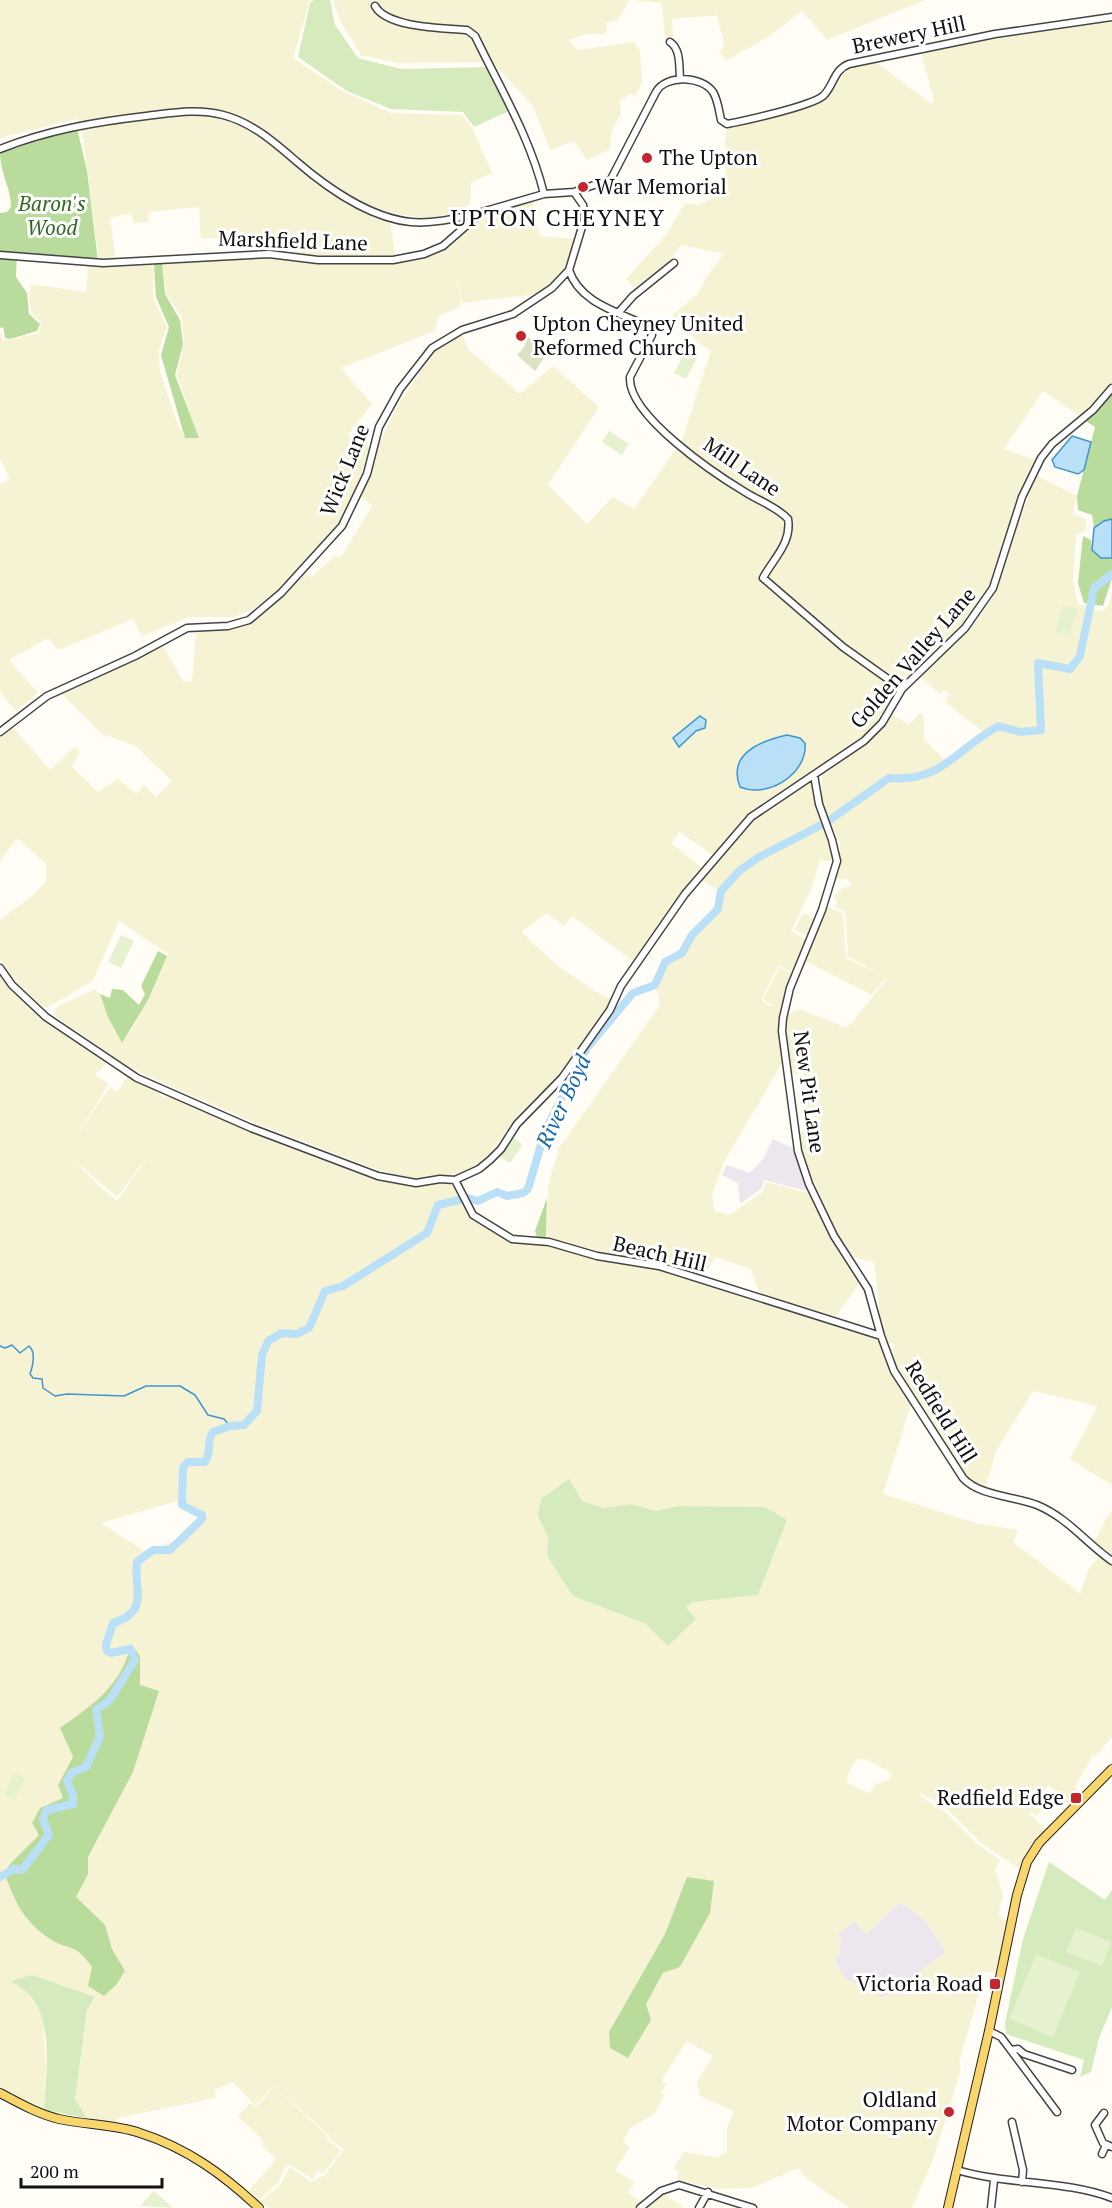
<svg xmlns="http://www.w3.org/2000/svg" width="1112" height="2208" viewBox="0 0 1112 2208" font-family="'PT Serif',serif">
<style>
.industrial{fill:#eee6ef}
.farmland{fill:#f6f3d4;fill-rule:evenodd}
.green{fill:#d5ebbd}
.forest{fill:#b9dc9c}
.cemetery{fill:#d9e3c4}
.pitch{fill:#e6f2cf}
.water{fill:#b9e0f7;stroke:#3f96cf;stroke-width:1.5}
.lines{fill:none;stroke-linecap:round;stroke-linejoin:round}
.stream{stroke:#3f96cf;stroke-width:1.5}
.river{stroke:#b9e0f7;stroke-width:8}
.minor-casing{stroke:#444;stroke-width:9}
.major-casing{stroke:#222;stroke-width:10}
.minor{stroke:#fff;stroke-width:6}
.major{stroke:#f9d66b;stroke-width:8}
.poi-dot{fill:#c4262e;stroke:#fff;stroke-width:2}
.labels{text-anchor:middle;stroke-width:6;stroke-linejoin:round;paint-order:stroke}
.street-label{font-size:21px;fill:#111;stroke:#fff}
.poi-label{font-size:21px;fill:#111;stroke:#fff;text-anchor:start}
.park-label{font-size:21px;font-style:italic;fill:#2f6b1f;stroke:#fff}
.water-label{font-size:22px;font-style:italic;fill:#1768a6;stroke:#fff}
.quarter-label{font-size:24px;letter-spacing:1.5px;fill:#111;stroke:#fff}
</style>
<rect width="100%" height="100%" fill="#fffdf5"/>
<path class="industrial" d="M773 1139 795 1149 811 1192 764 1180 762 1188 740 1204 738 1183 722 1175 727 1165 750 1173 764 1158Z
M900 1902 925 1920 946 1952 883 1999 866 1985 862 1987 846 1980 834 1960 840 1954 837 1935 854 1921 866 1934Z"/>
<path class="farmland" d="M0 0H310L293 58 340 90 391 113 462 115 472 128 492 173 471 183 470 204 465 209 430 219 393 213 390 220 395 255H319L296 253 275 240 234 244 228 238H201L199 207 149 212 148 222 134 224 131 213 110 218 116 260 99 261 82 130 76 119 0 138Z
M333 0H629L618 20 607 22 606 34H587L569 40 578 50 634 42 640 52 642 82 635 96 631 93 620 101 621 113 611 132 610 149 587 160 574 141 550 150 533 106 492 62 399 63 361 55 340 21Z
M631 0H925L827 40 802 11 771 35 726 61 720 52 724 43 717 15 672 19 673 37 665 38 662 3Z
M1112 22V382L1081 417 1043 391 1004 449 1036 460 1019 496 989 586 975 609 962 625 901 682 873 727 847 748 753 809 714 856 680 832 671 843 702 868 677 899 633 961 572 916 564 927 547 913 521 932 558 966 596 992 612 999 559 1076 517 1116 488 1156 477 1165 453 1176 440 1175 422 1180 399 1175 373 1168 255 1123 116 1062 111 1055 53 1015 58 1006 95 989 100 994 108 1017 122 1042 132 1029 168 954 119 921 93 981 48 1007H43L8 974 0 958V920L32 896 46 881V864L17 838 0 862V736L12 726 50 770 74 747 80 752 72 767 98 792 118 779 137 794 144 785 156 797 172 781 136 746 102 734 61 693 163 646 184 682 192 681 196 629 231 630 251 624 306 573 311 578 335 555 340 559 372 506 361 496 379 444 399 403 435 351 462 335 469 350 520 394 553 366 599 407 548 485 587 524 613 497 634 509 682 440 711 351 699 343 672 315 699 293 705 279 724 254 681 245 666 265 634 288 626 279 666 235 685 203 699 205 727 191 724 153 727 128 761 115 818 105 849 68 876 62 931 104 934 101 921 52 1069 26ZM787 735 800 738 783 781 736 768 742 757 754 747 772 738Z
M532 200 540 236 576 239 567 266 549 285 536 294 462 303 457 279 461 306 438 317 435 331 341 368 372 404 348 434 370 447 359 482 337 528 278 591 260 605 235 617H189L142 636 133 619 58 650 48 638 9 660 38 693 16 711 0 691V484L10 479 0 458V331L4 341 38 333 42 325 31 311 29 297 31 284 86 292 88 265 154 264 153 298 167 327 159 349 160 372 178 425 185 438H198L177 374 184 343 182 317 166 294 162 262 264 257 296 261 388 263 420 257 451 246 484 217Z
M1036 475 1077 496 1073 514 1086 519V530L1076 535 1073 580 1078 604 1102 611 1108 606 1112 593V1485L1070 1459 1098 1406 1033 1391 996 1451 986 1486 972 1482 950 1452 894 1366V1344L886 1340 882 1333 874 1262 852 1257 840 1239 803 1157 799 1132 803 1131 805 1092 803 1073H791L785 1025 786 1016 799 1009 845 1027 850 1025 887 979 885 978 872 995 803 960 812 938 795 930 803 913 820 920 827 906 843 914 846 958 880 975 848 956 845 911 834 907 837 901 833 897 842 888 852 886 848 879H835L840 870V842L822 802V774L866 743 879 732 892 714 909 725 920 713 924 716V739L945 760 986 734 945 702 949 695 944 690 940 694 918 675 968 631 991 601Z
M812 780 815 806 834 859 827 862 820 860 811 890 791 931 806 939 792 971 778 966 761 1000 767 1005 777 1007 763 1000 779 968 792 973 779 1018 782 1063 724 1162 712 1196 715 1211 730 1215 762 1192 766 1182 813 1194 861 1281 836 1316 760 1296 751 1269 715 1257 704 1277 561 1242 551 1238 547 1233 548 1186 559 1148 660 1005 656 987 666 963 684 953 694 934 720 910 722 894 702 880 763 811Z
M0 971 32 1007 56 1027 108 1061 95 1075 109 1084 71 1144 110 1087 117 1092 127 1077 155 1090 164 1098 170 1096 269 1138 393 1183 419 1185 446 1181 457 1189 469 1215 500 1235 656 1268 747 1298 813 1316 874 1338 878 1340 896 1380 911 1404 883 1494 976 1523 1018 1530 1013 1542 1081 1594V1590L1089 1568 1101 1556 1112 1564V1737L1096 1756 1092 1757 1075 1786 1079 1794 1069 1805 1049 1785 1041 1793 1049 1801 1037 1816 1031 1811 1029 1813 1046 1830 1026 1855 1020 1869 981 1843 943 1805 920 1793 921 1797 946 1813 975 1842 1000 1860 995 1869 1003 1896 998 1915 1007 1921 996 1973 985 1972 959 2063 961 2069 934 2157 912 2208H849L806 2178 798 2168 752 2188 719 2189 677 2180 679 2172 674 2168 684 2152 717 2158 727 2151V2128L734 2111 700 2096 697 2082 713 2056 687 2041 662 2079V2082L667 2084 661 2092 664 2095 654 2114 629 2129 623 2142 630 2147 615 2170 635 2183 627 2192 641 2202 634 2208H269L260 2202 280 2185 290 2167 311 2182 325 2175 344 2149 329 2139V2135L274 2086 255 2105 233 2082 214 2090 216 2097 201 2101 118 2118 116 2122 87 2118 75 2099 87 2009 95 1997 30 1995 43 2017 46 2066 44 2110 0 2088ZM155 1147 117 1201 99 1186 70 1157 117 1197ZM178 1501 197 1512V1517L188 1530 170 1543 144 1551 101 1523ZM582 1501 604 1508 632 1504 656 1511 678 1506 765 1507 787 1520 758 1595 694 1602 686 1607 695 1619 668 1646 646 1624 573 1596 547 1556 548 1537ZM131 1645 140 1656V1685L159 1691 133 1772 88 1857V1874L75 1898 105 1925 112 1949 124 1971 92 1967 80 1950 49 1938 11 1863 39 1835 40 1808 63 1798 58 1785 73 1757 60 1728 101 1700 125 1666ZM858 1759H865L892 1773 890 1779 876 1784 870 1794 846 1782 852 1765ZM687 1877 710 1913 680 1967 663 1973 646 2004 609 2032 665 1934ZM900 1902 925 1920 946 1952 883 1999 866 1985 862 1987 846 1980 834 1960 840 1954 837 1946 843 1941 837 1935 853 1921 866 1934Z
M1112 1509V1555L1094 1541Z
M274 2087 328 2136 326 2139 341 2150 323 2174 319 2171 312 2179 289 2164 283 2170 280 2181 256 2203 247 2193 276 2159 262 2145 261 2138 238 2117 250 2103 256 2107Z
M662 2192 682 2206 681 2208H644Z"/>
<path class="green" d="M314 0H330L335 25 358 58 401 69 489 67 509 111 474 127 463 112 391 109 347 91 298 57 310 3Z
M569 1479 582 1501 604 1508 632 1504 656 1511 678 1506 765 1507 787 1520 758 1595 694 1602 686 1607 696 1619 668 1646 646 1624 573 1596 547 1556 548 1537 538 1516 541 1499Z
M1049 1862 1105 1900 1112 1890V2007L1099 2038 1091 2072 1080 2077 1084 2060 1006 2034 1005 2023 1023 1939Z
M32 1975 95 1997 87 2010 75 2099 87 2118 44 2110C46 2075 54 2024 30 1995 25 1990 17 1985 11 1981Z"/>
<path class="forest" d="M77 128 87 171 98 261 17 253 16 277 27 293 29 314 40 324 37 331 10 339 5 338 3 327 0 328V213L7 212 11 207C11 188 0 173 0 153Z
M162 262 165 294 180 320 183 344 175 375 199 438H185L161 355 169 327 156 297 154 264Z
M1112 390V519L1104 521 1094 528 1092 515 1078 510 1077 496 1095 427 1084 420Z
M1083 536 1091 540 1092 550 1101 558H1112V578L1103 606 1084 603 1078 583Z
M158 951 167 956 148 1000 122 1043 108 1017 100 994 110 998 112 989 123 990 139 1005 145 994 141 986Z
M547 1198 546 1238 533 1239 537 1237 535 1231Z
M131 1644 140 1656V1685L159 1691 133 1772 88 1857V1874L76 1897 105 1925 112 1949 125 1971 116 1985 104 1996 88 1986 92 1967C73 1940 68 1952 47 1937 21 1918 16 1902 4 1873L11 1863 39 1835 32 1823 40 1808 63 1798 58 1785 73 1757 60 1728C94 1704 121 1686 131 1644Z
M687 1877 714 1881 710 1913 680 1967 663 1973 646 2004 651 2020 628 2058 610 2048 609 2032 665 1934Z"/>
<path class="cemetery" d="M528 337 548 352 535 371 517 355 524 347Z"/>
<path class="pitch" d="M686 350 698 356 686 379 674 373Z
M609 431 629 444 622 455 602 442Z
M1063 605 1078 609 1069 637 1055 632Z
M121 935 134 941 121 968 108 962Z
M513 1137 521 1143 522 1146 510 1163 500 1157Z
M14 1773 25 1778 15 1800 4 1795Z
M1076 1928 1111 1942 1102 1966 1066 1952Z
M1036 1954 1080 1972 1053 2037 1009 2019Z
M154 2191 173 2208 140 2206Z"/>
<path class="water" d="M1072 436 1091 442 1084 470 1078 474 1055 467 1052 460Z
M1112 519V558H1101L1092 550 1094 528 1104 521Z
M700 716 706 720 705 728 696 731 679 747 673 738Z
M787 735 800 738 805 743C808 774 767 799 740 787 727 754 760 741 787 735Z"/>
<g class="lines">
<path class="stream" d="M0 1346 5 1348 12 1345 20 1353 29 1346C36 1352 33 1366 30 1374L33 1378 42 1379 43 1388 55 1396 67 1394 124 1396 146 1386H180L195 1395 208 1415 224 1419 230 1426"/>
<path class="river" d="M0 1877 14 1869 22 1870 49 1835 43 1819 47 1810 73 1804V1795L67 1781 73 1772 86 1767 100 1737 96 1710 109 1701 135 1660 130 1649 111 1653 107 1651 106 1645 113 1623C151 1611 133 1588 137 1562L153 1550H170L202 1519V1515L182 1505 183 1468 188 1462H205C212 1452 206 1442 213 1432L230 1426 244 1425 257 1411 262 1355 268 1341 282 1333 297 1334 309 1328 325 1291 343 1286 427 1233 438 1205 468 1198 478 1201 497 1192 507 1196 523 1193 528 1189 545 1131 587 1048 633 993 655 985 665 962 682 953 692 935 718 909 721 891 739 871 759 857 827 822 889 778C943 783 956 748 999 726L1020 732 1041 730 1038 663 1070 669 1080 656 1094 588 1112 574"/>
<g class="minor-casing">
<path id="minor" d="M375 6C387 28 444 28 467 30L475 36C500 88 530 137 544 194
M670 42C681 49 679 67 680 79
M0 149C48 130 95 122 146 116 172 113 197 108 223 115 251 122 274 142 296 161 326 187 370 218 411 222 434 224 457 218 479 213
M0 255 103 263 269 254 318 260H393L424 254 443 246 482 212 544 194 574 192 611 179 656 92C666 74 702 76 713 92 718 100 719 111 721 120L727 124C744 121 811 106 823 96 834 86 833 70 849 64L995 34 1112 17
M569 270C580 304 620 312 649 327L652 335 630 377C627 415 715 474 745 492 759 501 777 507 788 519 792 543 773 559 763 578L843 647 902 689
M619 312 633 296 674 263
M0 732 47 696 135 656 187 628 228 626 249 620 281 593 342 526 367 474 379 427 400 389 432 348 462 330 513 314 552 288 569 270 585 217 583 205 574 192
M814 775 819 804 832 840 837 861 822 910 790 988 783 1018 782 1031 798 1151 809 1184 834 1236 868 1289 881 1336 894 1371 963 1478C979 1496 1014 1496 1037 1505 1068 1518 1085 1542 1112 1561
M0 968 12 985 46 1017 137 1078 251 1128 378 1176 416 1183 440 1179 455 1180
M455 1180 479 1169 490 1160 501 1149 517 1124 562 1078 610 1010 621 986 685 894 751 817 864 741 882 723 902 689 965 628 993 588 1022 497 1041 458 1052 444 1093 410 1112 388
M455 1180 473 1215 512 1239 549 1242 597 1256 659 1266 881 1336
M989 2031 1001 2037 1057 2112
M1011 2050 1018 2049 1024 2054 1072 2070
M1104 2113 1095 2125 1103 2143 1112 2147
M1012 2122 1023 2170 1022 2182
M1102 2154 1106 2145
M957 2170C1007 2185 1065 2180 1112 2198
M640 2208 661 2191 679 2185 753 2208
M699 2208 708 2192
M991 2208 994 2180"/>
</g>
<g class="major-casing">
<path id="major" d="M0 2093C19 2103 38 2114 59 2119 86 2125 114 2124 140 2133 187 2148 224 2175 259 2208
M948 2208 989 2031 1017 1895 1027 1862 1039 1843 1112 1769"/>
</g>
<use href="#minor" class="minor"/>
<use href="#major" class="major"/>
</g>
<g class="poi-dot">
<circle cx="647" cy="158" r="6"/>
<circle cx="583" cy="187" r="6"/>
<circle cx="521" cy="336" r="6"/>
<rect x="1070" y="1792" width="12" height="12" rx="3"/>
<rect x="989" y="1978" width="12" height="12" rx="3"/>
<circle cx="949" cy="2112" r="6"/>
</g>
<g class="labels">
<g class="street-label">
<text transform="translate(909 35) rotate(-12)" y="7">Brewery Hill</text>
<text transform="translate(293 241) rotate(2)" y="7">Marshfield Lane</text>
<text transform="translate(742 467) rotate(34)" y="7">Mill Lane</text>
<text transform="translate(345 470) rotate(-68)" y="7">Wick Lane</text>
<text transform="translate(913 658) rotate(-49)" y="7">Golden Valley Lane</text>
<text transform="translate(809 1092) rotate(82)" y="7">New Pit Lane</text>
<text transform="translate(660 1254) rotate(13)" y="7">Beach Hill</text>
<text transform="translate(941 1412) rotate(58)" y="7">Redfield Hill</text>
</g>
<g class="poi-label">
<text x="659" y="165">The Upton</text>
<text x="595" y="194">War Memorial</text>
<text x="533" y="331">Upton Cheyney United<tspan x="533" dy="24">Reformed Church</tspan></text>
<text x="1064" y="1805" text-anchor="end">Redfield Edge</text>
<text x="983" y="1991" text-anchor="end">Victoria Road</text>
<text x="937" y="2107" text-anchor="end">Oldland<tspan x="937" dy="24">Motor Company</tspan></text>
</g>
<g class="park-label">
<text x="52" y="211">Baron's<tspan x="52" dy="24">Wood</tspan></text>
</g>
<g class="water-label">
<text transform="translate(563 1101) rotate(-65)" y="8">River Boyd</text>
</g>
<g class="quarter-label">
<text x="558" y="226">UPTON CHEYNEY</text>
</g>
</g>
<path d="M21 2178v9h141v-9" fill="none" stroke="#111111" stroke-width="3"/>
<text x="30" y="2178" font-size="18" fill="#111111" stroke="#ffffff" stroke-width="4.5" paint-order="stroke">200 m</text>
</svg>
